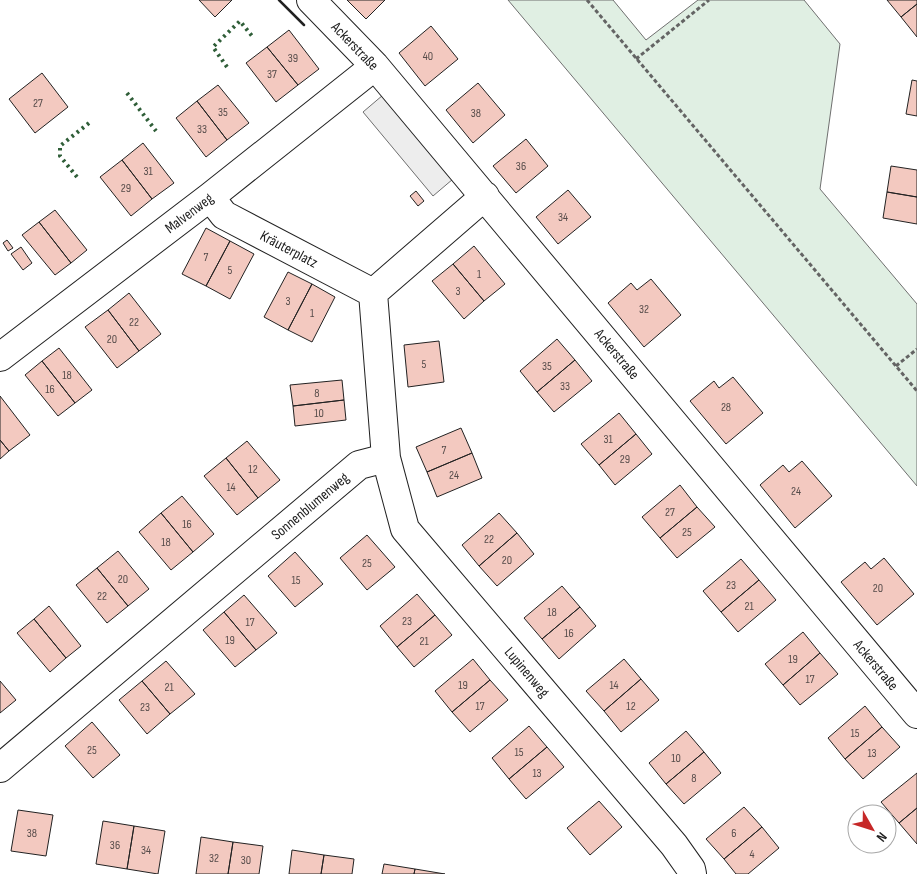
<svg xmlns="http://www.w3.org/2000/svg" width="917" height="874" viewBox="0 0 917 874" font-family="'Sofia Sans Condensed',sans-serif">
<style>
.green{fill:#e0efe3;stroke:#6f6f6f}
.parking{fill:#ededed;stroke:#6f6f6f}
.building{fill:#f3c9c0;stroke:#222}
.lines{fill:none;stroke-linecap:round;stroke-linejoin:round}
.minor-casing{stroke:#222;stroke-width:30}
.path{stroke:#646464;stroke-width:3;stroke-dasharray:4 2.5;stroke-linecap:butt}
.minor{stroke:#fff;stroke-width:28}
.hedge{stroke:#2f5e38;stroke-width:4;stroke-dasharray:2.5 4;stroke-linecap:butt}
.wall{stroke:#222;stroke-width:2.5}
.labels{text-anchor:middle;stroke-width:4;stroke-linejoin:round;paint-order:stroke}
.number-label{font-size:12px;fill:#564c4a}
.street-label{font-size:15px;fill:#222;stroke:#fff}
</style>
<rect width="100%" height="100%" fill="#fff"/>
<path class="green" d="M508 0H613L646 40 698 0H804L840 44 820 189 917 304V486Z"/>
<path class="parking" d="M383 95 453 179 433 196 363 112Z"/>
<path class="building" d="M199 0H232L215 17Z
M347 0H385L366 19Z
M887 0H917V4L901 17Z
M917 4V37L901 17Z
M431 26 458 59 425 86 399 53Z
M289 30 319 69 298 85 267 47Z
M267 47 298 85 276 102 246 63Z
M42 73 68 107 35 133 9 99Z
M912 80 917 81V116L906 114Z
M478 83 505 115 473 143 446 110Z
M218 85 249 123 227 140 197 101Z
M197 101 227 140 206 157 176 118Z
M526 139 548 166 516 193 493 166Z
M143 143 174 183 152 199 122 160Z
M122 160 152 199 131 216 100 177Z
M891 166 917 170V197L887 192Z
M568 190 591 217 558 244 536 217Z
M416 191 424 201 418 206 410 196Z
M887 192 917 197V224L883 218Z
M55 210 87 250 71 263 39 222Z
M39 222 71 263 55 275 22 235Z
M206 228 230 241 206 286 182 274Z
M7 240 13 248 8 251 3 243Z
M230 241 254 254 230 299 206 286Z
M474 246 505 284 484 301 453 264Z
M21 247 32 263 23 270 11 254Z
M453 264 484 301 464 319 432 281Z
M288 272 312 284 288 330 264 317Z
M651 279 681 315 644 347 608 303 631 283 637 290Z
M312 284 335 297 312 342 288 330Z
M129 293 161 334 139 351 108 310Z
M108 310 139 351 117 368 85 327Z
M557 339 575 360 537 392 520 371Z
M439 341 444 382 408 387 404 345Z
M59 348 92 390 75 403 42 361Z
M575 360 592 381 554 412 537 392Z
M42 361 75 403 58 416 25 375Z
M733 377 763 413 726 444 690 401 714 381 719 388Z
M342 380 344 400 293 406 290 385Z
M0 396 30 435 9 451 0 440Z
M344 400 346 420 295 426 293 406Z
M619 413 636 434 599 465 581 444Z
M461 428 472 453 427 472 416 447Z
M636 434 652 454 615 485 599 465Z
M0 440 9 451 0 459Z
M247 441 280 480 258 498 226 458Z
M472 453 482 478 437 497 427 472Z
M226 458 258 498 237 515 204 476Z
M802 461 832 496 795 528 760 485 783 465 789 472Z
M680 485 697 507 660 538 642 517Z
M182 496 214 534 193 552 161 513Z
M697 507 715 527 677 558 660 538Z
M161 513 193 552 171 570 139 532Z
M499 513 517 533 479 566 462 545Z
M517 533 534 554 497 586 479 566Z
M367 535 395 567 367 590 340 558Z
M118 551 149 589 128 606 97 568Z
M295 552 323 584 295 607 268 576Z
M884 558 914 594 877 625 841 582 865 562 871 569Z
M741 559 759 580 721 612 703 591Z
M97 568 128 606 107 623 76 585Z
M759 580 776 600 738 632 721 612Z
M562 586 580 607 542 639 524 618Z
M417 594 435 615 397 647 380 626Z
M244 595 277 633 256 650 224 612Z
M49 606 81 646 66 658 34 619Z
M580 607 596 626 559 659 542 639Z
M224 612 256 650 235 667 203 630Z
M435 615 452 635 414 667 397 647Z
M34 619 66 658 50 672 17 633Z
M803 632 820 653 783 685 765 664Z
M820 653 838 674 800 705 783 685Z
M473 659 490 680 452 712 435 691Z
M624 659 641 679 604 711 586 691Z
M166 661 195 694 170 714 142 681Z
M641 679 659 700 621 732 604 711Z
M490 680 508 700 470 732 452 712Z
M0 681 16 700 0 713Z
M142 681 170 714 147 734 119 700Z
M865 706 882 727 845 759 828 738Z
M92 722 120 755 93 778 65 746Z
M529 726 547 747 509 779 492 758Z
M882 727 900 747 863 779 845 759Z
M686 731 704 752 666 784 649 763Z
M547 747 564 767 526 799 509 779Z
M704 752 721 773 684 804 666 784Z
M917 773V808L899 823 881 802Z
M599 801 622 827 590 855 567 828Z
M744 807 762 827 724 859 706 839Z
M917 808V844L899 823Z
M18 810 53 815 46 856 11 851Z
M103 821 134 826 127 869 96 864Z
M134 826 165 831 158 874 127 869Z
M762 827 779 848 748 874H736L724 859Z
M201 837 233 842 228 874H196Z
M233 842 263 846 259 874H228Z
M292 850 324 855 321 874H289Z
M324 855 354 859 352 874H321Z
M384 864 415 869 414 874H382Z
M415 869 445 874H414Z"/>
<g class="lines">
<g class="minor-casing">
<path id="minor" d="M311 0 375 66 917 714
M210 197 224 215 373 293
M0 357 210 197 375 66
M386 458 405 529 674 845 691 869 692 874
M0 768 359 465 386 458 373 293 485 196"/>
</g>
<path class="path" d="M587 0 917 391
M636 59 709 0
M896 366 917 349"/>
<use href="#minor" class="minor"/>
<path class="hedge" d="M227 67 213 47 240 21 252 36
M127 93 156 131
M77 177 60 156V146L89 123"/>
<path class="wall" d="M279 0 304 25"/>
</g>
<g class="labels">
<g class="number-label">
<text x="428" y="60">40</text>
<text x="293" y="62">39</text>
<text x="272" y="78">37</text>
<text x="38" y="107">27</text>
<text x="223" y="116">35</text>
<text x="476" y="117">38</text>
<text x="202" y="133">33</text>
<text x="521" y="170">36</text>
<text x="148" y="175">31</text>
<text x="126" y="192">29</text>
<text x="563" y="221">34</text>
<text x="206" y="261">7</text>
<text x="230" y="274">5</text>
<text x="479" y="278">1</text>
<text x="458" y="295">3</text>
<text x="288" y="305">3</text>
<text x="644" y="313">32</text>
<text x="312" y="317">1</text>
<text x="134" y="326">22</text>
<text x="112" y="343">20</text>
<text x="424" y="368">5</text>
<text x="547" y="370">35</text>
<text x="67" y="379">18</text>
<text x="565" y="390">33</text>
<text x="50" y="393">16</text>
<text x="317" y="397">8</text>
<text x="726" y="411">28</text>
<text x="319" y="417">10</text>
<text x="608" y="443">31</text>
<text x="444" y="454">7</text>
<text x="625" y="463">29</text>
<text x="253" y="473">12</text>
<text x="454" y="479">24</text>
<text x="231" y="491">14</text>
<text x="796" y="495">24</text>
<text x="670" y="516">27</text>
<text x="187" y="528">16</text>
<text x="687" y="536">25</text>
<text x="489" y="543">22</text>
<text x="166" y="546">18</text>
<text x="507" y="564">20</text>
<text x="367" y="567">25</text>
<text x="123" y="583">20</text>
<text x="296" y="584">15</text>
<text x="731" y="589">23</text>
<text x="878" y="592">20</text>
<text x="102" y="600">22</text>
<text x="749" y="610">21</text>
<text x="552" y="616">18</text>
<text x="407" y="625">23</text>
<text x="250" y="626">17</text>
<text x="569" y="637">16</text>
<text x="230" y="644">19</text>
<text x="424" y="645">21</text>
<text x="793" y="663">19</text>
<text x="810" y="683">17</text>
<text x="463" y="689">19</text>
<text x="614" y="689">14</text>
<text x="169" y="691">21</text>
<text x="480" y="710">17</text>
<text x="631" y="710">12</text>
<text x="145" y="711">23</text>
<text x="855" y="737">15</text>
<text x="92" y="754">25</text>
<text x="519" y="756">15</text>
<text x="872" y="757">13</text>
<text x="676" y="762">10</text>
<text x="537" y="777">13</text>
<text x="694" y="782">8</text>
<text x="32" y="837">38</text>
<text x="734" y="837">6</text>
<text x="115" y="849">36</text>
<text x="146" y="854">34</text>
<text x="752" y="858">4</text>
<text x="214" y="862">32</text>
<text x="246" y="864">30</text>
</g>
<g class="street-label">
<text transform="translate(355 46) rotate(46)" y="5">Ackerstraße</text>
<text transform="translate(189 213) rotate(-37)" y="5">Malvenweg</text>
<text transform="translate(289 249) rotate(28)" y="5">Kräuterplatz</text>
<text transform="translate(617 354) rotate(50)" y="5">Ackerstraße</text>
<text transform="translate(310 506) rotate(-40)" y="5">Sonnenblumenweg</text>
<text transform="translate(876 665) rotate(50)" y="5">Ackerstraße</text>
<text transform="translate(527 672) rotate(50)" y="5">Lupinenweg</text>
</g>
</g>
<g transform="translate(872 829) rotate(129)"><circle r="24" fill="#ffffff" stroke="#a7a7a7"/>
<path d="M0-4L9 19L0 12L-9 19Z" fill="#c62828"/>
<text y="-8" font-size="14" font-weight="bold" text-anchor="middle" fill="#222222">N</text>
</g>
</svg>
